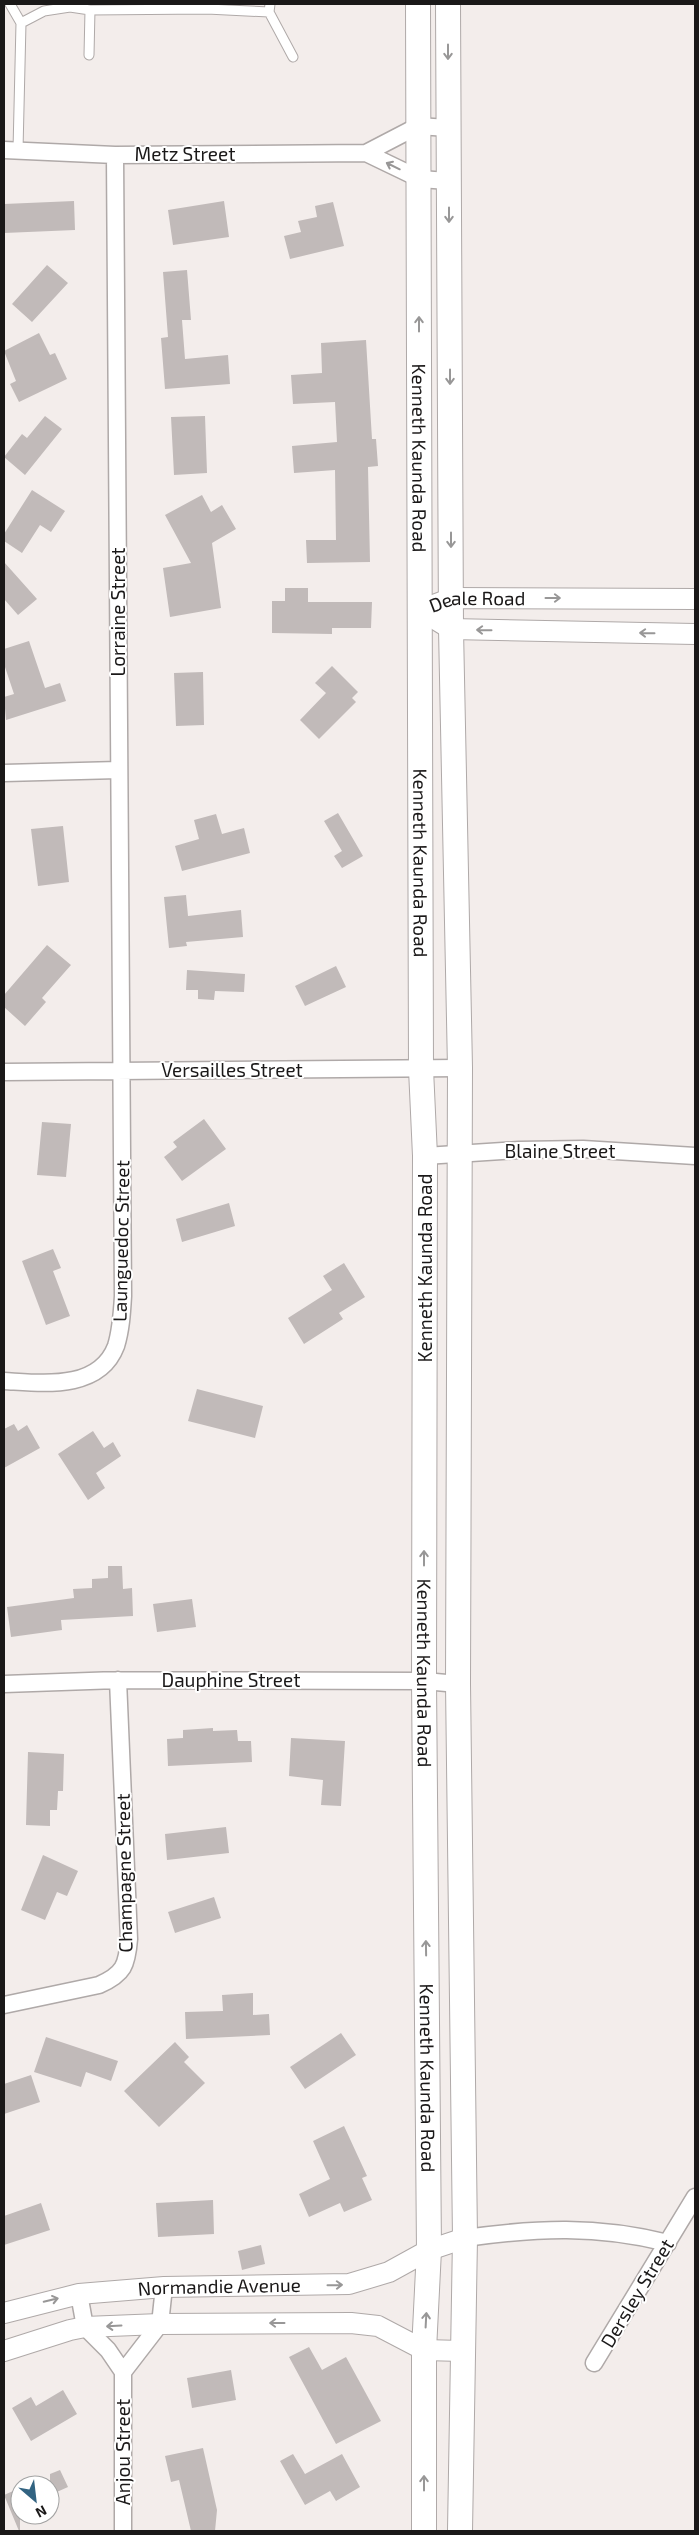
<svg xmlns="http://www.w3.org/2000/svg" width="699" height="2535" viewBox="0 0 699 2535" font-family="'Exo 2',sans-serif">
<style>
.building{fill:#c1bab9}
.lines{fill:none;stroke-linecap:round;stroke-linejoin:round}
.service-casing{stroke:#afa9a8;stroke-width:11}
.minor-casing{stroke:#afa9a8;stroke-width:19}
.tertiary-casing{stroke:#afa9a8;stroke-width:22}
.secondary-casing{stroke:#afa9a8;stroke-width:26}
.service{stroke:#fff;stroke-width:9}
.minor{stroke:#fff;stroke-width:16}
.tertiary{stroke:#fff;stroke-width:20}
.secondary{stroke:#fff;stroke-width:24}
.oneway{stroke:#989797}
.labels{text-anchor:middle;stroke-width:4;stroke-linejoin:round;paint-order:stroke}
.street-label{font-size:19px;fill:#1a1818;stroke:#fff}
</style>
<rect width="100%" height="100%" fill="#f3edeb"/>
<path class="building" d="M74 201 75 230 4 233V204Z
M224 201 229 237 173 245 168 210Z
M333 202 344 246 290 259 284 236 301 232 298 221 317 217 315 206Z
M47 265 68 283 32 322 12 304Z
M187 270 191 320H182L185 359 228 355 230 384 165 389 161 338 168 337 163 272Z
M39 333 50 355 55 353 67 379 19 402 10 384 16 381 4 351Z
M366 340 372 439H376L378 466 368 467 370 562 307 563 306 540H336L335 470 294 473 292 446 337 442 335 402 293 404 291 375 322 373 321 343Z
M45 416 62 429 25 475 4 457 22 434 27 438Z
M205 416 207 473 174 475 171 417Z
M32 490 65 511 51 532 40 525 22 553 4 541V534Z
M202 495 211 512 222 505 236 529 212 543 221 608 170 617 163 568 191 563 165 515Z
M4 562 37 599 18 615 4 599Z
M285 588H308V602H372L371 628H332V634L272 633V601H285Z
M29 641 45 688 60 683 66 701 6 720 4 697 14 694 4 664V649Z
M332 666 358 692 352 698 356 702 319 739 300 720 326 693 315 683Z
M203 672 204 725 176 726 174 673Z
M338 813 363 856 342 868 334 856 342 851 324 821Z
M216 814 222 834 244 828 250 853 182 871 175 846 199 839 194 820Z
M63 826 69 882 38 886 31 829Z
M186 895 188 916 241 910 243 937 186 942 187 946 169 948 164 897Z
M47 945 71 965 42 998 46 1002 25 1026 4 1007V995Z
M336 966 346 987 305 1006 295 986Z
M187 970 245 974 244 992 215 991 214 1000 198 999V990H186Z
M204 1119 226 1149 182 1181 164 1157 177 1147 173 1142Z
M42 1122 71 1124 66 1177 37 1175Z
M229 1203 235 1226 182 1242 176 1219Z
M53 1249 61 1268 53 1271 70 1316 46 1325 22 1261Z
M344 1263 365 1297 339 1313 343 1319 304 1344 288 1318 332 1290 323 1276Z
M197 1389 263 1406 255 1438 188 1421Z
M14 1424 18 1431 27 1425 40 1448 4 1468V1429Z
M93 1431 104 1448 113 1442 121 1456 96 1473 105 1488 88 1500 58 1454Z
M108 1566H122L123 1589 132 1588 133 1616 61 1620 62 1630 11 1637 7 1607 74 1598 73 1589 92 1588V1579L108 1578Z
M192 1599 196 1627 157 1632 153 1604Z
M213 1728V1731L237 1730 238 1741H251L252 1762 168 1766 167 1739 183 1738V1730Z
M291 1738 345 1741 341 1806 321 1805 323 1780 289 1776Z
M28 1752 64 1754 63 1791H58L57 1810H50V1826L26 1825Z
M226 1827 229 1853 167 1860 165 1834Z
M43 1855 78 1871 67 1896 57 1892 45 1920 21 1910Z
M214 1897 221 1918 175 1933 168 1912Z
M253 1993V2015L269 2014 270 2035 186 2039 185 2012 223 2011 222 1995Z
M341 2033 356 2055 305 2089 290 2067Z
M46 2037 118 2061 111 2081 86 2072 81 2087 34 2072Z
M175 2042 189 2057 184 2062 205 2083 159 2127 124 2091Z
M31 2075 40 2102 4 2114V2084Z
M344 2126 367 2176 362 2178 372 2200 344 2212 340 2203 309 2217 299 2194 330 2179 313 2141Z
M213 2200 214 2234 158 2237 156 2203Z
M41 2203 50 2230 4 2245V2216Z
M261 2245 265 2264 242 2270 238 2251Z
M309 2347 322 2370 346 2357 381 2421 336 2444 289 2357Z
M231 2370 236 2400 192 2408 187 2378Z
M63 2390 77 2414 31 2441 12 2408 31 2397 36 2406Z
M203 2448 217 2510 215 2531H191L179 2480 171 2482 165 2456Z
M293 2454 305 2474 342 2454 360 2487 336 2501 330 2491 305 2505 280 2461Z
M60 2470 68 2487 50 2495V2474Z
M20 2488V2531H19L4 2495Z"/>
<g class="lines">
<g class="service-casing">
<path id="service" d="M10 4 21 23 18 150
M270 4 269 12 293 57
M21 23 44 11 70 7 90 10 207 9 269 12
M89 55 90 10"/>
</g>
<g class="minor-casing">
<path id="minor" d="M4 150 115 155 366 153 418 126 448 128
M366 153 420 179 448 181
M4 773 118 770
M4 1072 460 1068
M425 1156 519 1150 583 1149 695 1156
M4 1381C42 1383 99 1391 116 1346 121 1330 122 1313 123 1296L115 155
M4 1684 118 1680 424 1681 458 1684
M4 2005 99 1985C124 1974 127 1965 129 1939L118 1680
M465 2238C537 2228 596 2225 668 2243
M79 2294 85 2327 108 2350 123 2372V2531
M594 2363 695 2197
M123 2372 160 2324 164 2287"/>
</g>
<g class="tertiary-casing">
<g id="tertiary">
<path d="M420 610 451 629 695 634"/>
<path id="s1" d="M420 610 452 598 695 599"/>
<path id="s2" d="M4 2313 79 2294 164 2287 349 2284 389 2272 429 2250 465 2238"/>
<path d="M4 2351 70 2330 85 2327 160 2324 351 2323 378 2326 424 2350 462 2351"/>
</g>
</g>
<g class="secondary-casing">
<g id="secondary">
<path id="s3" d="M418 4 421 1069 425 1156 424 1681 429 2250 424 2350V2531"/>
<path d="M448 4 451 629 460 1068 458 1684 465 2238 460 2531"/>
</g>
</g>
<use href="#service" class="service"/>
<use href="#minor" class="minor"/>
<use href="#tertiary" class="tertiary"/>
<use href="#secondary" class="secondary"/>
</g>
<defs><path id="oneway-shaft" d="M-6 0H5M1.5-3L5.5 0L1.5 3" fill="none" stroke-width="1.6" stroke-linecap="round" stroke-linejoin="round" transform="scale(1.25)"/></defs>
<g class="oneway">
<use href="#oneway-shaft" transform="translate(448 52) rotate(90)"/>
<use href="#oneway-shaft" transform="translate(393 166) rotate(-154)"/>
<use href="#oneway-shaft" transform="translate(449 215) rotate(90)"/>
<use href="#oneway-shaft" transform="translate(419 324) rotate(-90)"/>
<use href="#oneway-shaft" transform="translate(450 377) rotate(90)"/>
<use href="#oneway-shaft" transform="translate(451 540) rotate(90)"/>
<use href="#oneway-shaft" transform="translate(553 598)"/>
<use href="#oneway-shaft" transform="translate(484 630) rotate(-179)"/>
<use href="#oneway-shaft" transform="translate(647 633) rotate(-179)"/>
<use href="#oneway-shaft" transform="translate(424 1558) rotate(-90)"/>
<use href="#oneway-shaft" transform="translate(426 1948) rotate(-91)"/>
<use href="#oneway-shaft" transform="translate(335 2285) rotate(-1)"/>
<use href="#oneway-shaft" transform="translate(51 2300) rotate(-13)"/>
<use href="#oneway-shaft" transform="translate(426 2320) rotate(-87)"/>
<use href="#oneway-shaft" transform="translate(277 2323) rotate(180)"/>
<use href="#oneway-shaft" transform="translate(114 2326) rotate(177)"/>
<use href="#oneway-shaft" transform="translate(424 2483) rotate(-90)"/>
</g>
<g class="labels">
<g class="street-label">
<text x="185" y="161">Metz Street</text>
<text dy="7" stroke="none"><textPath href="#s3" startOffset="454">Kenneth Kaunda Road</textPath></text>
<text dy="7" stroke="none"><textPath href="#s1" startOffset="59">Deale Road</textPath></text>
<text transform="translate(118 612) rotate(-90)" y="7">Lorraine Street</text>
<text dy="7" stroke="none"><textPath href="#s3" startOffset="859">Kenneth Kaunda Road</textPath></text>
<text x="232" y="1077">Versailles Street</text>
<text x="560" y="1158">Blaine Street</text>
<text transform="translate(121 1241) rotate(-89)" y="7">Launguedoc Street</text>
<text transform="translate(425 1268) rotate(-90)" y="7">Kenneth Kaunda Road</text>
<text dy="7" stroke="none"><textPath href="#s3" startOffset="1669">Kenneth Kaunda Road</textPath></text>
<text x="231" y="1687">Dauphine Street</text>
<text transform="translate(124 1873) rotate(-91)" y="7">Champagne Street</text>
<text dy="7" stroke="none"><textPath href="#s3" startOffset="2074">Kenneth Kaunda Road</textPath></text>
<text dy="7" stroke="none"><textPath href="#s2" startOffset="218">Normandie Avenue</textPath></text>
<text transform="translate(637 2293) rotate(-59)" y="7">Dersley Street</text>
<text transform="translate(123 2452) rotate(-90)" y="7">Anjou Street</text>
</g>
</g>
<rect width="699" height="2535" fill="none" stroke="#1a1818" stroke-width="10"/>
<g transform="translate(35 2500) rotate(152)"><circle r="24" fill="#ffffff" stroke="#a3a3a3"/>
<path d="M0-4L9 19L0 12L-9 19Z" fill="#326381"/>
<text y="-8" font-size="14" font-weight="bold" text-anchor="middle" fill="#1a1818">N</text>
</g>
</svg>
